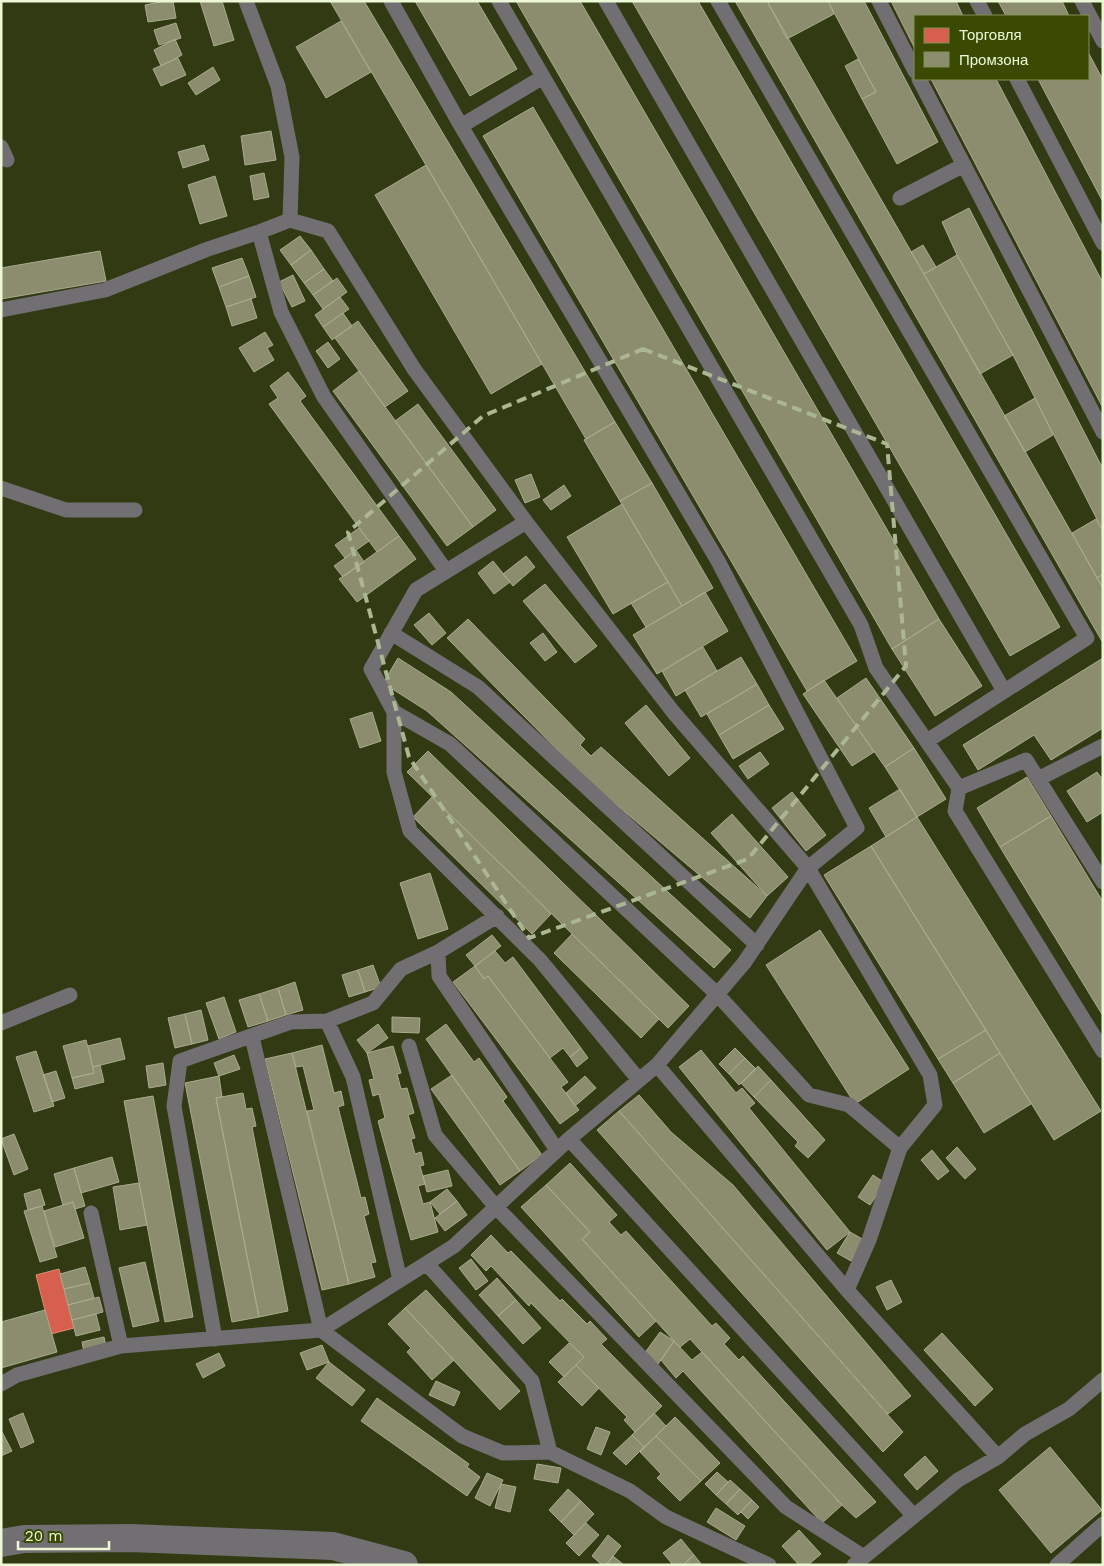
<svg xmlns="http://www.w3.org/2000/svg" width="1104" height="1566" viewBox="0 0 1104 1566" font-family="'Work Sans',sans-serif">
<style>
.shops{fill:#d6604d;stroke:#dd8e76}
.industry{fill:#8c8c6e;stroke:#a9ac8e}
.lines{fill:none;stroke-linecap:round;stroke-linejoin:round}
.lane{stroke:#716f71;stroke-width:15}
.street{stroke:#716f71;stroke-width:28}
.marked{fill:none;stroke:#abb692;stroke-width:4;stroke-dasharray:10 6;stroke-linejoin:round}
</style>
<rect width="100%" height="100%" fill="#313a13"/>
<path class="shops" d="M59 1269 74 1328 51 1334 36 1275Z"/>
<path class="industry" d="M165 1H173L176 18 148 22 145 5Z
M200 1H222L234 40 214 46Z
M330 1H364L615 422 586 439Z
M415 1H477L517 69 470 96Z
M516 1H580L939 619 892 649Z
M632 1H698L1060 627 1010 656Z
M735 1H767L924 274 1103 588V643Z
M767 1H828L834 14 787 39Z
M828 1H864L938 142 897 164 862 99 876 92Z
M891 1H956L963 16H915V49Z
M998 1H1062L1069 16H1006Z
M341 21 371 72 326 98 296 47Z
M176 23 181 38 159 45 154 30Z
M175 39 182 55 161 66 154 50Z
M1088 52 1103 80V202L1038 79H1088Z
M178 58 186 75 161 86 153 69Z
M858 59 876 92 862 99 845 66Z
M213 67 220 80 196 95 188 83Z
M931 79H996L1103 283V408Z
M533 107 857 661 807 691 483 136Z
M271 131 276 160 245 165 241 136Z
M204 145 209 160 183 168 178 152Z
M426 165 542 364 491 394 375 195Z
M264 173 269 197 254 200 250 176Z
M215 176 227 216 200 224 188 185Z
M969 208 1103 469V531L1013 355 957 255 942 222Z
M300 236 311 250 291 265 280 250Z
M923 245 936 267 924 274 911 252Z
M311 250 324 269 304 283 291 265Z
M100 251 106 281 1 299V268Z
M957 255 1013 355 980 374 924 274Z
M242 258 249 276 219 287 212 268Z
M324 269 333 281 313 295 304 283Z
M293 275 305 301 292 307 279 282Z
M249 276 256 297 226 307 219 287Z
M337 278 347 292 323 309 313 295Z
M340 297 349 309 323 327 315 315Z
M251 299 257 318 232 326 226 307Z
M343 313 352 326 332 340 323 327Z
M358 321 408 391 385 407 335 338Z
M265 332 273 345 267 348 274 360 254 372 239 348Z
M328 342 340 359 328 368 316 351Z
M359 371 473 527 447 546 333 391Z
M288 372 306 396 300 401 399 536 377 552 269 404 278 398 270 386Z
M1035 398 1053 435 1025 452 1004 416Z
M418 404 496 510 473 527 395 421Z
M615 422 652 483 620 501 584 440Z
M531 474 540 497 525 503 515 480Z
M652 483 713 588 682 606 620 501Z
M564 485 571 496 551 510 543 500Z
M622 504 668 582 613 614 567 537Z
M1096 519 1103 531V574L1097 578 1072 533Z
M359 528 369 541 345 558 335 545Z
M399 536 416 559 357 602 339 579Z
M356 550 364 562 343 577 334 566Z
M526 556 535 567 513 586 503 574Z
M493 561 510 582 494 594 478 573Z
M1103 574V588L1097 578Z
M668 582 682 606 646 627 631 603Z
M545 584 597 646 575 663 523 601Z
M705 592 728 631 657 674 633 635Z
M429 613 446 633 432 645 414 625Z
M468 619 585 739 580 745 591 756 601 747 767 896 750 918 586 779 447 638Z
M939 619 982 686 935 716 892 649Z
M543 633 557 652 545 661 530 643Z
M703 647 717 671 676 696 662 671Z
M741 657 757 684 701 717 685 690Z
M398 658 451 692 731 950 714 968 427 711 383 683Z
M1103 658V728L1051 760 1034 735 978 770 963 745Z
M866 678 914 748 885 767 837 698Z
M824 680 874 752 852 766 803 694Z
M757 684 769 705 719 735 707 714Z
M646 705 690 758 669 776 625 723Z
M769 705 784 729 733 759 719 735Z
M372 712 381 741 360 748 350 719Z
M914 748 946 799 917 817 885 767Z
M428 751 689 1006 668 1028 407 772Z
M760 752 769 764 748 779 739 766Z
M1097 772 1103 780V812L1087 822 1067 791Z
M1027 777 1051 816 1000 847 977 808Z
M900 789 917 817 886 837 869 808Z
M792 792 826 835 806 851 772 808Z
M432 797 551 914 532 934 413 817Z
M732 814 788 877 767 896 711 833Z
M1051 816 1103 902V1016L1000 847Z
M917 817 1101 1111 1054 1140 871 846Z
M871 846 986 1030 938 1059 824 875Z
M430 873 448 929 418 939 400 883Z
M820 930 909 1069 855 1104 766 965Z
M572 934 659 1019 641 1038 554 953Z
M492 935 501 946 475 966 466 955Z
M495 951 505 963 513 957 581 1048 570 1057 563 1048 550 1058 488 976 484 979 475 966Z
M373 965 381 987 365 992 358 970Z
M475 966 484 979 488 976 568 1082 561 1087 579 1110 560 1124 453 982Z
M358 970 365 992 349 997 342 975Z
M295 982 303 1010 286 1015 278 988Z
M278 988 286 1015 268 1021 259 994Z
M259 994 268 1021 248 1027 239 1000Z
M224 997 236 1032 219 1039 206 1003Z
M201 1010 208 1040 192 1044 185 1014Z
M185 1014 192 1044 175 1048 168 1018Z
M392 1017 420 1018 419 1033 392 1032Z
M378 1024 388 1038 367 1053 357 1040Z
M446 1024 474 1062 479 1058 507 1097 503 1101 542 1155 520 1171 426 1039Z
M986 1030 1000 1053 953 1083 938 1059Z
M120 1038 125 1059 93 1067 88 1046Z
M86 1040 94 1073 72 1078 63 1046Z
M322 1045 334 1093 341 1091 344 1105 338 1107 361 1198 365 1197 369 1214 364 1216 376 1262 371 1263 375 1277 349 1284 307 1111 314 1110 303 1066 296 1067 292 1053Z
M393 1046 401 1073 397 1074 401 1089 407 1088 414 1113 408 1115 415 1138 411 1139 415 1154 421 1152 424 1165 420 1166 425 1184 418 1186 423 1204 430 1202 438 1232 411 1240 378 1121 385 1118 379 1094 373 1096 369 1080 374 1079 367 1053Z
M581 1048 588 1058 577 1067 570 1057Z
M735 1048 745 1058 729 1074 719 1064Z
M701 1050 736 1093 742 1088 755 1103 749 1108 850 1232 827 1250 679 1067Z
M36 1051 54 1106 34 1112 16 1057Z
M292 1053 349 1284 322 1290 265 1059Z
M1000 1053 1031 1104 984 1133 953 1083Z
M234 1055 240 1069 219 1076 214 1063Z
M745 1058 756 1069 739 1085 729 1074Z
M163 1063 166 1085 149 1088 146 1066Z
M100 1065 104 1082 75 1089 72 1078 94 1073 93 1067Z
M758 1066 771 1080 754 1097 741 1083Z
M56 1071 65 1098 52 1102 43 1075Z
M452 1075 520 1171 500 1185 431 1089Z
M219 1076 222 1097 216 1098 259 1317 232 1322 185 1083Z
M585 1076 596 1088 575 1106 566 1093Z
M771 1080 825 1140 808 1158 795 1146 798 1142 754 1097Z
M243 1093 246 1109 252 1108 256 1126 252 1127 288 1311 259 1317 216 1098Z
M639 1095 671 1132 733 1185 911 1396 888 1414 619 1111Z
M153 1096 193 1317 165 1322 124 1101Z
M619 1111 903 1432 883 1452 597 1130Z
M14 1134 28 1169 14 1175 1 1139Z
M957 1147 976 1169 965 1179 946 1158Z
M932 1150 949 1171 938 1180 921 1160Z
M112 1157 119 1182 81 1193 74 1168Z
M570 1163 617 1215 609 1222 621 1235 626 1231 712 1326 716 1323 730 1338 724 1344 739 1360 743 1356 876 1502 856 1518 842 1505 690 1339 680 1347 674 1341 582 1239 590 1232 546 1185Z
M74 1168 85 1206 75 1209 73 1202 63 1205 54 1174Z
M448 1170 452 1186 427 1192 423 1176Z
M873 1175 885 1183 870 1205 858 1197Z
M139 1183 147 1225 120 1230 113 1187Z
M546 1185 590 1232 582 1239 656 1321 639 1337 521 1207Z
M40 1189 45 1205 28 1210 24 1194Z
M447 1189 457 1201 440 1214 430 1202Z
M457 1201 467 1215 445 1231 435 1218Z
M73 1202 84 1238 55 1247 44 1211Z
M42 1206 57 1257 40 1262 24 1211Z
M850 1232 864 1240 851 1261 837 1253Z
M491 1235 508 1253 511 1251 560 1301 562 1299 587 1324 590 1321 607 1339 601 1344 662 1406 635 1432 624 1420 627 1417 576 1365 584 1357 531 1303 529 1306 491 1266 486 1271 471 1255Z
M471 1259 488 1281 476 1290 459 1268Z
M145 1262 159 1321 133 1327 119 1268Z
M85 1267 90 1283 64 1289 60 1274Z
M497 1278 516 1300 498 1316 479 1295Z
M891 1280 902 1302 887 1310 876 1287Z
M90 1283 94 1298 68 1305 64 1289Z
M426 1290 520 1391 500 1410 405 1308Z
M99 1297 103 1312 72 1320 68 1305Z
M516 1300 541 1328 523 1344 498 1316Z
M405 1308 454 1360 432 1380 407 1352 411 1348 388 1324Z
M45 1310 57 1352 1 1368V1322Z
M96 1314 100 1330 76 1336 72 1320Z
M660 1332 674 1341 658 1364 644 1354Z
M942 1333 993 1389 975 1406 924 1350Z
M104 1337 106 1346 84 1352 82 1342Z
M674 1341 692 1360 702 1352 842 1505 822 1523 683 1371 676 1378 661 1360Z
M569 1343 584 1357 564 1377 549 1362Z
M322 1345 329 1362 307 1370 300 1353Z
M219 1353 225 1366 203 1378 196 1364Z
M329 1362 365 1390 352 1406 316 1378Z
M576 1365 599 1388 582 1406 558 1382Z
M436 1381 460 1392 454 1406 429 1395Z
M377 1398 469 1464 467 1467 480 1477 467 1496 361 1421Z
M23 1413 34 1442 21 1448 9 1419Z
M654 1413 666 1426 644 1447 632 1435Z
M675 1417 720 1463 701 1481 656 1436Z
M596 1427 610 1432 601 1455 587 1449Z
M1 1430 12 1451 1 1456Z
M632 1435 644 1447 626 1465 613 1453Z
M656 1436 701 1481 680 1501 657 1478 661 1474 640 1452Z
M1050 1447 1102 1510 1051 1553 999 1490Z
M925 1456 938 1471 917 1490 904 1475Z
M537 1464 561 1468 558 1483 534 1479Z
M717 1472 728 1482 716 1495 705 1484Z
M487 1473 503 1480 490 1506 475 1498Z
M730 1480 740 1489 726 1504 716 1495Z
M501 1484 516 1487 510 1512 495 1508Z
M568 1489 581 1501 561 1522 549 1510Z
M740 1489 752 1500 738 1515 726 1504Z
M752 1500 759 1507 748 1519 741 1512Z
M581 1501 594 1514 574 1535 561 1522Z
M716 1508 745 1526 736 1540 707 1522Z
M586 1523 599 1535 579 1556 566 1543Z
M799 1530 821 1554 808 1565H799L782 1546Z
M608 1535 621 1546 606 1565H602L592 1556Z
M681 1539 694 1555 683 1565H673L663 1553Z
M694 1555 702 1565H683Z
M613 1556 624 1565H606Z"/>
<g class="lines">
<path class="lane" d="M246 1 278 86 292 157 290 220
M499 1 861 625 876 668 959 788 955 811 1103 1051
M606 1 1004 691
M718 1 1087 638 927 741
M879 1 915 71
M977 1 985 16
M1082 1 1103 41
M919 79 1103 432
M1017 79 1103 243
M461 126 543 77
M1 147 7 160
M900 198 964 165
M259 232 281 312 324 397 446 571
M1 310 105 290 208 249 259 232 290 220 328 231 414 369 526 522 674 713 808 868 930 1075 935 1105 900 1148 869 1240 847 1290
M1 488 66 510H135
M526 522 416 590 371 669 394 712V772L410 831 540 960 639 1080
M391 633 478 687 757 945
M394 712 450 744 717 994 809 1095 849 1105 900 1148
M1038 779 1103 746
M959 788 1026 760 1103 882
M438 952 439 976 557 1150
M327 1021 353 1077 400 1280
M1 1023 70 995
M252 1037 321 1330 462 1436 503 1453 550 1452 630 1491 666 1517 769 1565
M409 1046 435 1135 496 1207 786 1507 864 1557
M657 1065 847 1290 998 1457
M569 1139 913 1515
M91 1213 121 1346
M427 1264 532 1381 550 1452
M215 1339 174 1106 180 1061 291 1022 327 1021 373 1003 401 969 438 952 497 916
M1 1384 17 1375 121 1346 321 1330 454 1246 569 1139 657 1065 744 963 808 868 857 828 718 561 461 126 391 1
M854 1565 958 1480 998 1457 1025 1434 1069 1409 1103 1380
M1057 1565 1103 1524"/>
<path class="street" d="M1 1543 24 1539 131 1538 333 1546 404 1565"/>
</g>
<path class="marked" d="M643 349 887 444 906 666 748 859 529 938 409 757 348 532 483 416Z"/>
<rect width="1104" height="1566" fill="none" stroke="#edf8d7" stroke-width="5"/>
<rect x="914" y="15" width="175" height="65" fill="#3a4a03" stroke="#829058"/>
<rect x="924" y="28" width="25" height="15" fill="#d6604d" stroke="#829058"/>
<text x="959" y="40" font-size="15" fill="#edf8d7">Торговля</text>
<rect x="924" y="52" width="25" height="15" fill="#8c8c6e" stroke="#829058"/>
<text x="959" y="65" font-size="15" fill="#edf8d7">Промзона</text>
<path d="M18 1541v8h91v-8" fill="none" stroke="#edf8d7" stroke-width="2.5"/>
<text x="25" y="1541" font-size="15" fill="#edf8d7" stroke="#3a4a03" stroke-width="4" paint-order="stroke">20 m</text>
</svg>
